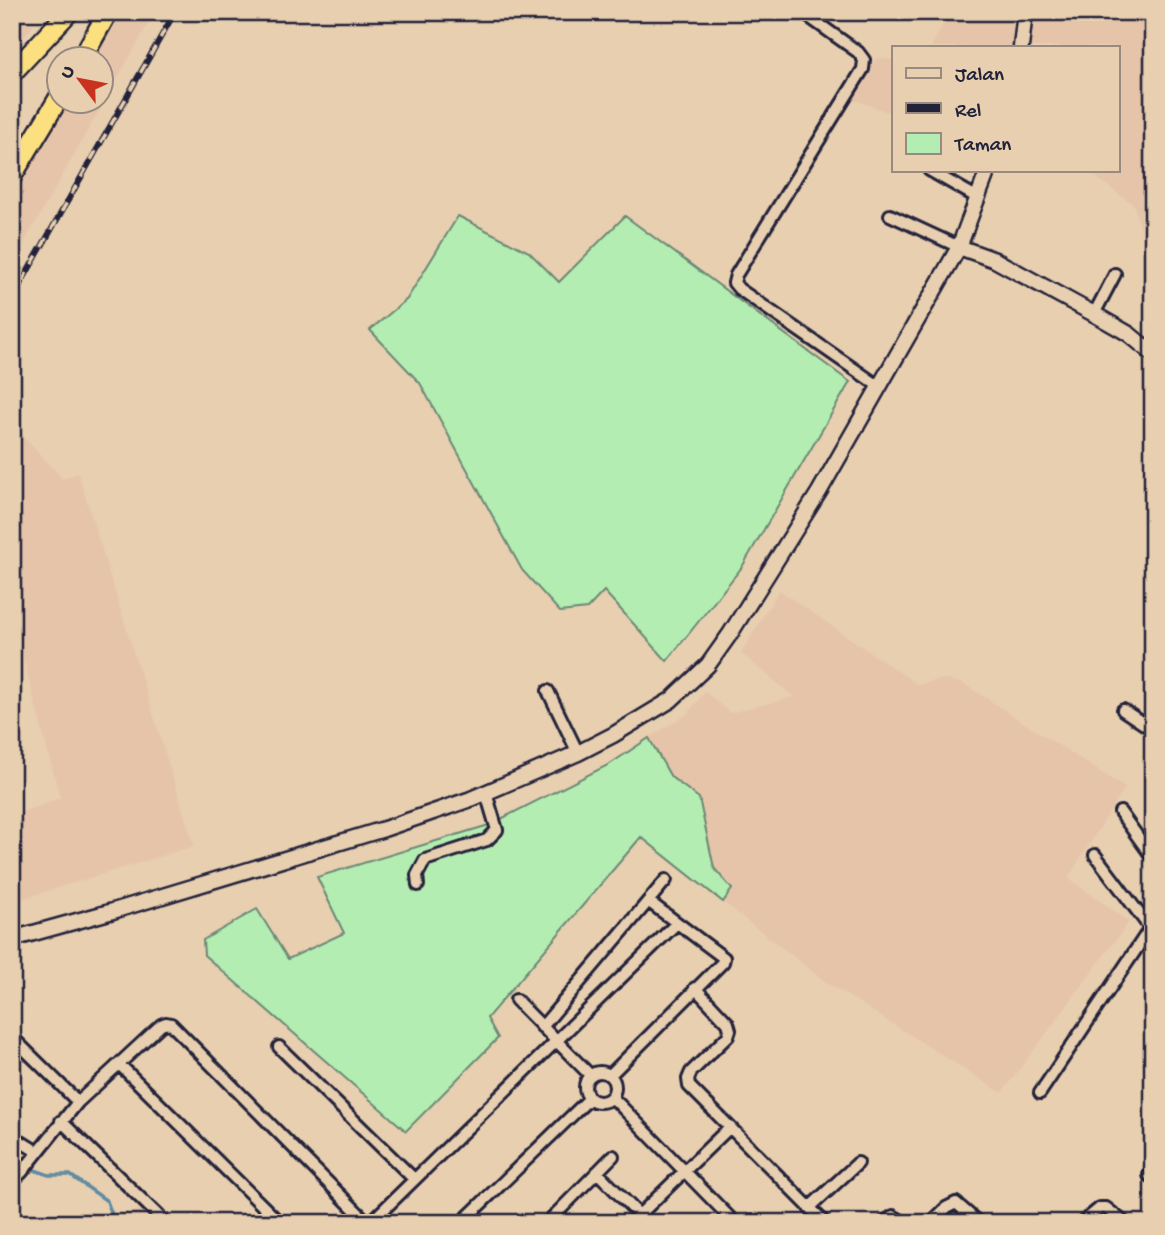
<svg xmlns="http://www.w3.org/2000/svg" width="1165" height="1235" viewBox="0 0 1165 1235" font-family="'Gochi Hand',sans-serif">
<style>
.built{fill:#e6c4a9}
.green{fill:#b4edb1;stroke:#6b8876;stroke-width:2}
.lines{fill:none;stroke-linecap:round;stroke-linejoin:round}
.stream{stroke:#5f8ba3;stroke-width:3.5}
.minor-casing{stroke:#22223b;stroke-width:16}
.tertiary-casing{stroke:#22223b;stroke-width:19}
.trunk-casing{stroke:#22223b;stroke-width:23}
.minor{stroke:#e8cfb0;stroke-width:10}
.tertiary{stroke:#e8cfb0;stroke-width:14}
.trunk{stroke:#fce080;stroke-width:18}
.rail-casing{stroke:#22223b;stroke-width:6}
.rail{stroke:#e8cfb0;stroke-width:3.5;stroke-dasharray:10;stroke-linecap:butt}
</style>
<rect width="100%" height="100%" fill="#e8cfb0"/>
<filter id="ink" filterUnits="userSpaceOnUse"><feTurbulence type="fractalNoise" baseFrequency=".0143" numOctaves="2"/><feDisplacementMap in="SourceGraphic" scale="14" xChannelSelector="R" yChannelSelector="G"/><feConvolveMatrix kernelMatrix="1 2 1 2 8 2 1 2 1" color-interpolation-filters="sRGB"/></filter>
<g filter="url(#ink)">
<path class="built" d="M108 12H155L12 264V183L60 102H102V60L81 59Z
M950 12H1153V240L1141 231 1134 205 1086 170H1118V47H931Z
M12 16 33 26 12 51Z
M877 58 894 60V114L852 99Z
M12 425 63 479 78 473 194 846 12 902V816L60 798 12 615Z
M779 590 918 685 943 679 964 684 1125 788 1068 878 1129 922 1002 1093 826 982 723 902 732 889 714 868 699 798 671 777 649 738 687 714 705 692 730 713 794 697 741 653Z
M142 1204 161 1223H125Z"/>
<path class="green" d="M458 216 529 252 559 282 625 216 850 382 742 567 667 661 604 591 587 609 560 612 522 570 420 383 370 330 407 299Z
M649 738 671 777 699 798 714 868 732 889 723 902 641 837 487 1018 498 1038 406 1131 204 955 203 940 257 909 288 959 344 933 317 877 489 825 610 764Z"/>
<g class="lines">
<path class="stream" d="M12 1162 49 1175H70L107 1201 115 1223"/>
<g class="minor-casing">
<path id="minor" d="M802 12 858 52 864 60 863 69 736 275 734 283 739 289 880 387
M929 170 978 198
M890 215 959 247
M1094 314 1115 274
M548 691 578 753
M1123 710 1153 730
M1120 812 1153 858
M1095 855 1150 928
M418 885 417 875 425 860 487 840 497 830 486 793
M695 988 728 1023 730 1030 728 1036 691 1072 688 1079 689 1086 825 1223
M516 1000 590 1075
M542 1027 666 880
M12 1037 78 1102
M279 1047 414 1179
M119 1064 280 1223
M585 1087a15 15 0 1 1 30 0a15 15 0 1 1-30 0Z
M610 1075 723 962 724 958 648 901
M1040 1093 1153 924
M612 1097 735 1223
M61 1121 166 1223
M12 1136 36 1151
M1153 1170 1149 1175 1153 1178
M597 1172 647 1223
M12 1181 22 1172 78 1102 161 1025 166 1023 171 1024 368 1223
M809 1208 858 1163
M370 1223 676 924
M461 1223 589 1099
M547 1223 613 1156
M631 1223 729 1128
M883 1223 893 1216 905 1223
M931 1223 946 1208 956 1203 979 1223
M1082 1223 1100 1208H1106L1125 1223"/>
</g>
<g class="tertiary-casing">
<path id="tertiary" d="M1021 47 1025 12
M959 247 995 260 1094 314 1129 334 1153 354
M12 939 113 911 384 829 471 799 578 753 613 735 671 700 708 665 730 634 819 492 959 247 988 170"/>
</g>
<g class="trunk-casing">
<path id="trunk" d="M81 60 108 12
M12 73 69 12
M12 176 60 96"/>
</g>
<use href="#minor" class="minor"/>
<use href="#tertiary" class="tertiary"/>
<use href="#trunk" class="trunk"/>
<g class="rail-casing">
<path id="rail" d="M12 299 175 12"/>
</g>
<use href="#rail" class="rail"/>
</g>
</g>
<rect width="1165" height="1235" fill="none" stroke="#e8cfb0" stroke-width="42"/>
<rect x="21" y="21" width="1123" height="1193" fill="none" stroke="#22223b" stroke-width="2.5" filter="url(#ink)"/>
<rect x="892" y="46" width="228" height="126" fill="#e8cfb0" stroke="#998a81" stroke-width="2"/>
<rect x="906" y="68" width="35" height="10" fill="#e8cfb0" stroke="#998a81" stroke-width="2"/>
<text x="955" y="80" font-size="21" fill="#22223b">Jalan</text>
<rect x="906" y="103" width="35" height="10" fill="#22223b" stroke="#998a81" stroke-width="2"/>
<text x="955" y="116" font-size="21" fill="#22223b">Rel</text>
<rect x="906" y="133" width="35" height="21" fill="#b4edb1" stroke="#998a81" stroke-width="2"/>
<text x="955" y="150" font-size="21" fill="#22223b">Taman</text>
<g transform="translate(80 80) rotate(302)"><circle r="33" fill="#e8cfb0" stroke="#998a81" stroke-width="2"/>
<path d="M0-5L12 26L0 18L-12 26Z" fill="#c8321e"/>
<text y="-10" font-size="19" font-weight="bold" text-anchor="middle" fill="#22223b">U</text>
</g>
</svg>
